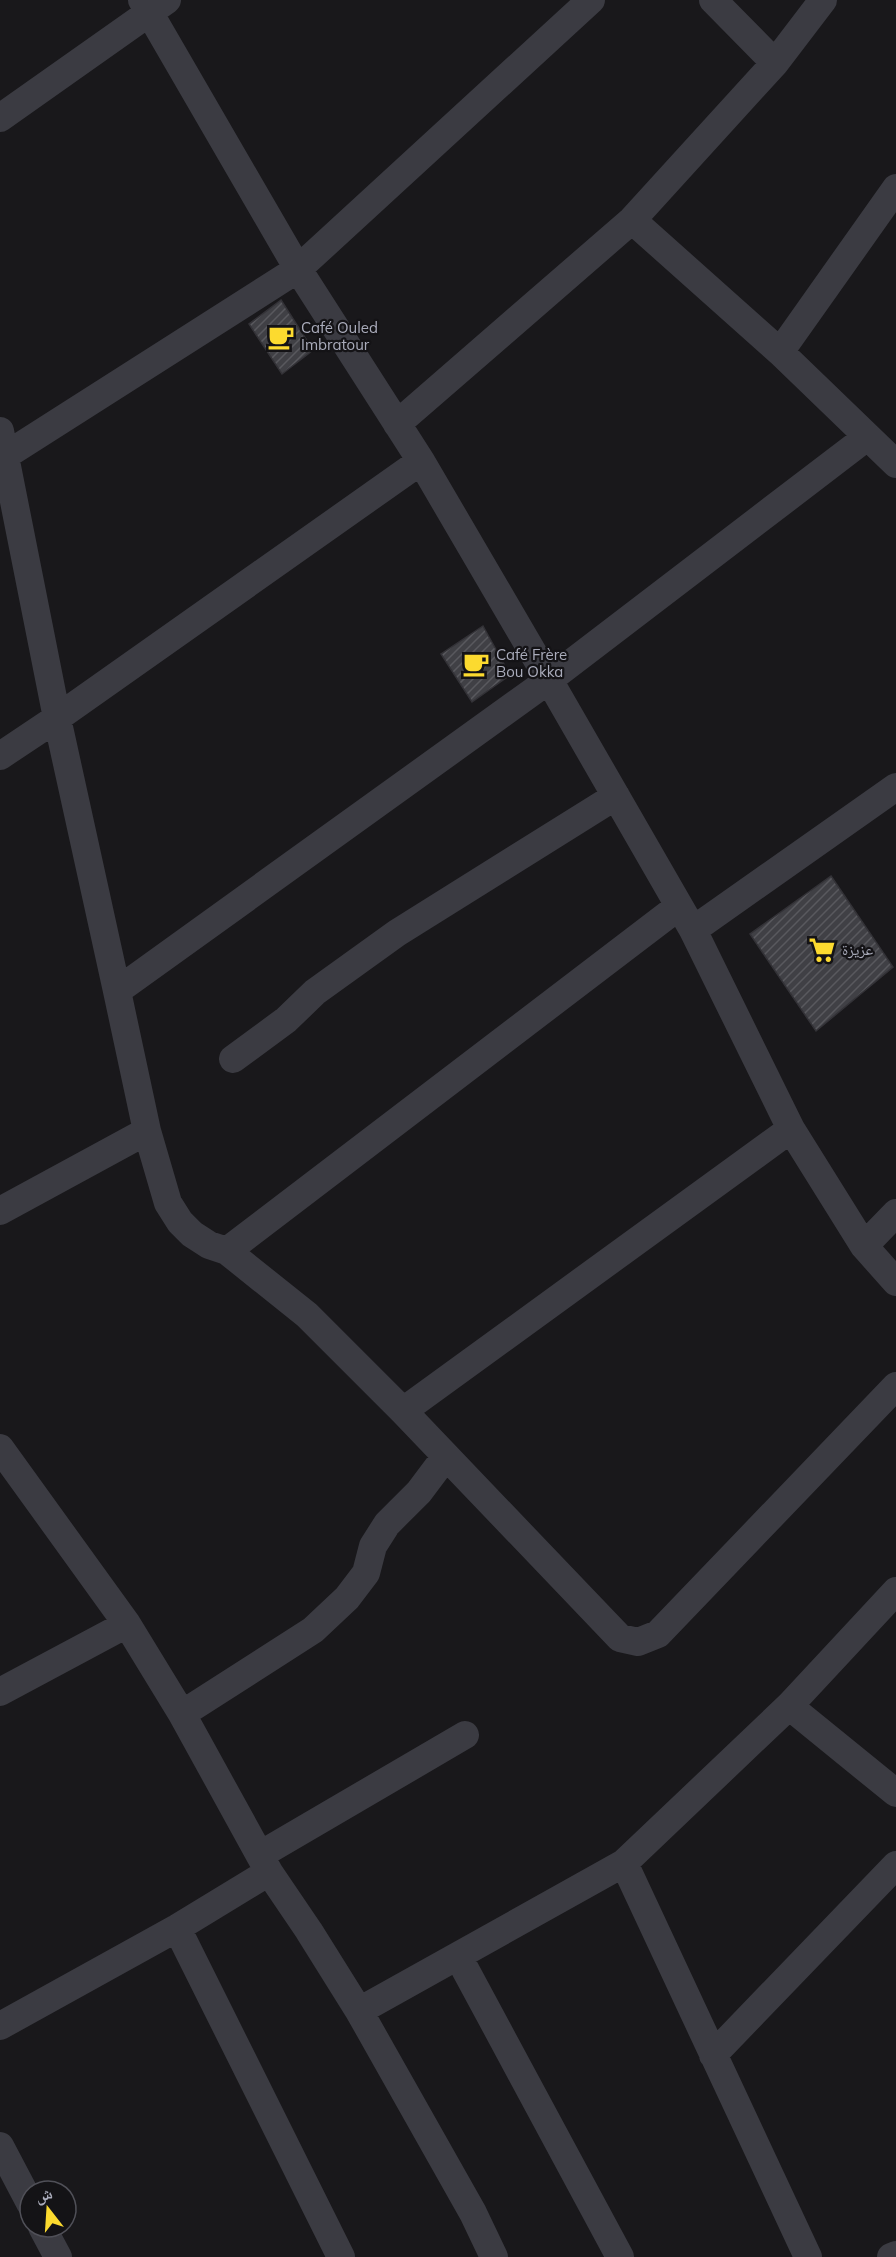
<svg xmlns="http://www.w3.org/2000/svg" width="896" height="2257" viewBox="0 0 896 2257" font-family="Mulish,'Noto Naskh Arabic',sans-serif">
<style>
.building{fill:url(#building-hatch);stroke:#333237;stroke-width:1.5}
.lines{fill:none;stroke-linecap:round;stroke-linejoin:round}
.minor{stroke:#3b3b42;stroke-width:28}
.labels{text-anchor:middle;stroke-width:4.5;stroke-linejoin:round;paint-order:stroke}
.poi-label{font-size:15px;fill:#aaacbb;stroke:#141316;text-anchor:start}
</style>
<defs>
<pattern id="building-hatch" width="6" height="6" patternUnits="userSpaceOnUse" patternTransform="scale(1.5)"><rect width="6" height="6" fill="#404045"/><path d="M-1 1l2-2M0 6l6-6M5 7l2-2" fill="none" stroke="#59595e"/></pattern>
</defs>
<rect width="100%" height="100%" fill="#19181b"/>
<path class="building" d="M281 300 313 350 282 374 249 324Z
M483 626 510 675 472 702 441 654Z
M831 876 893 967 816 1031 750 934Z"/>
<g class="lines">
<path class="minor" d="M142 0 298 269 421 461 549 680 693 930 791 1129 864 1246 896 1282
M713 0 775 63
M0 118 167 0
M632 220 780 352 896 464
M780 352 896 188
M397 424 632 220 775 63 823 0
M0 431 57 718 117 991
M867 437 549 680 117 991 147 1131 168 1203 180 1222 192 1234 209 1245 227 1251 307 1315 403 1411 620 1638 638 1642 658 1634 896 1386
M0 459 298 269 591 0
M0 756 57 718 421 461
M693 930 896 787
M233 1059 286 1020 315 992 397 933 616 796
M0 1211 147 1131
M864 1246 896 1213
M227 1251 678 907
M403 1411 791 1129
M0 1448 127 1624 182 1714 269 1872 309 1931 359 2011 473 2213 494 2257
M0 1692 127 1624
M789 1706 896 1793
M182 1714 313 1630 347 1598 366 1573 373 1546 387 1524 419 1492 446 1456
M260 1855 465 1735
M624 1863 808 2257
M177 1928 341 2257
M458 1956 620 2257
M359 2011 624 1863 789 1706 896 1591
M0 2026 177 1928 269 1872
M713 2055 896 1865
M0 2146 30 2203
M42 2227 58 2257
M891 2257 896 2255"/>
</g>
<defs>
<g id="cafe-bare" transform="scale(2.07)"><path d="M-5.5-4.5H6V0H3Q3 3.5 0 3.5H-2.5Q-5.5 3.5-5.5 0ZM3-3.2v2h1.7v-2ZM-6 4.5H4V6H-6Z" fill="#fcda2f" stroke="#141316" stroke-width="2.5" paint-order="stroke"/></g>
<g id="supermarket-bare" transform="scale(2.07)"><path d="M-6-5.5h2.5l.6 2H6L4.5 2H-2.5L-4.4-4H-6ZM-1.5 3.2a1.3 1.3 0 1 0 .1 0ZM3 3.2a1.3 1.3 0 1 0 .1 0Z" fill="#fcda2f" stroke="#141316" stroke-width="2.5" paint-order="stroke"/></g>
</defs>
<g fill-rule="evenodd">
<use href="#cafe-bare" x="281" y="337"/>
<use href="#cafe-bare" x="476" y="664"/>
<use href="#supermarket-bare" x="822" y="950"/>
</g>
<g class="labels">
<g class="poi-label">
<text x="301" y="333">Café Ouled<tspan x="301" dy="17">Imbratour</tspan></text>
<text x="496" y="660">Café Frère<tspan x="496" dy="17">Bou Okka</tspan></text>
<text x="842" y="955">عزيزة</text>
</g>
</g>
<g transform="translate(48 2209) rotate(343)"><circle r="28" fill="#141316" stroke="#505058" stroke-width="1.5"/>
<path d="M0-4.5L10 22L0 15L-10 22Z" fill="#fcda2f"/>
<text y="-9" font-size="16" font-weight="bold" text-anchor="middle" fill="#aaacbb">ش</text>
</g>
</svg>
